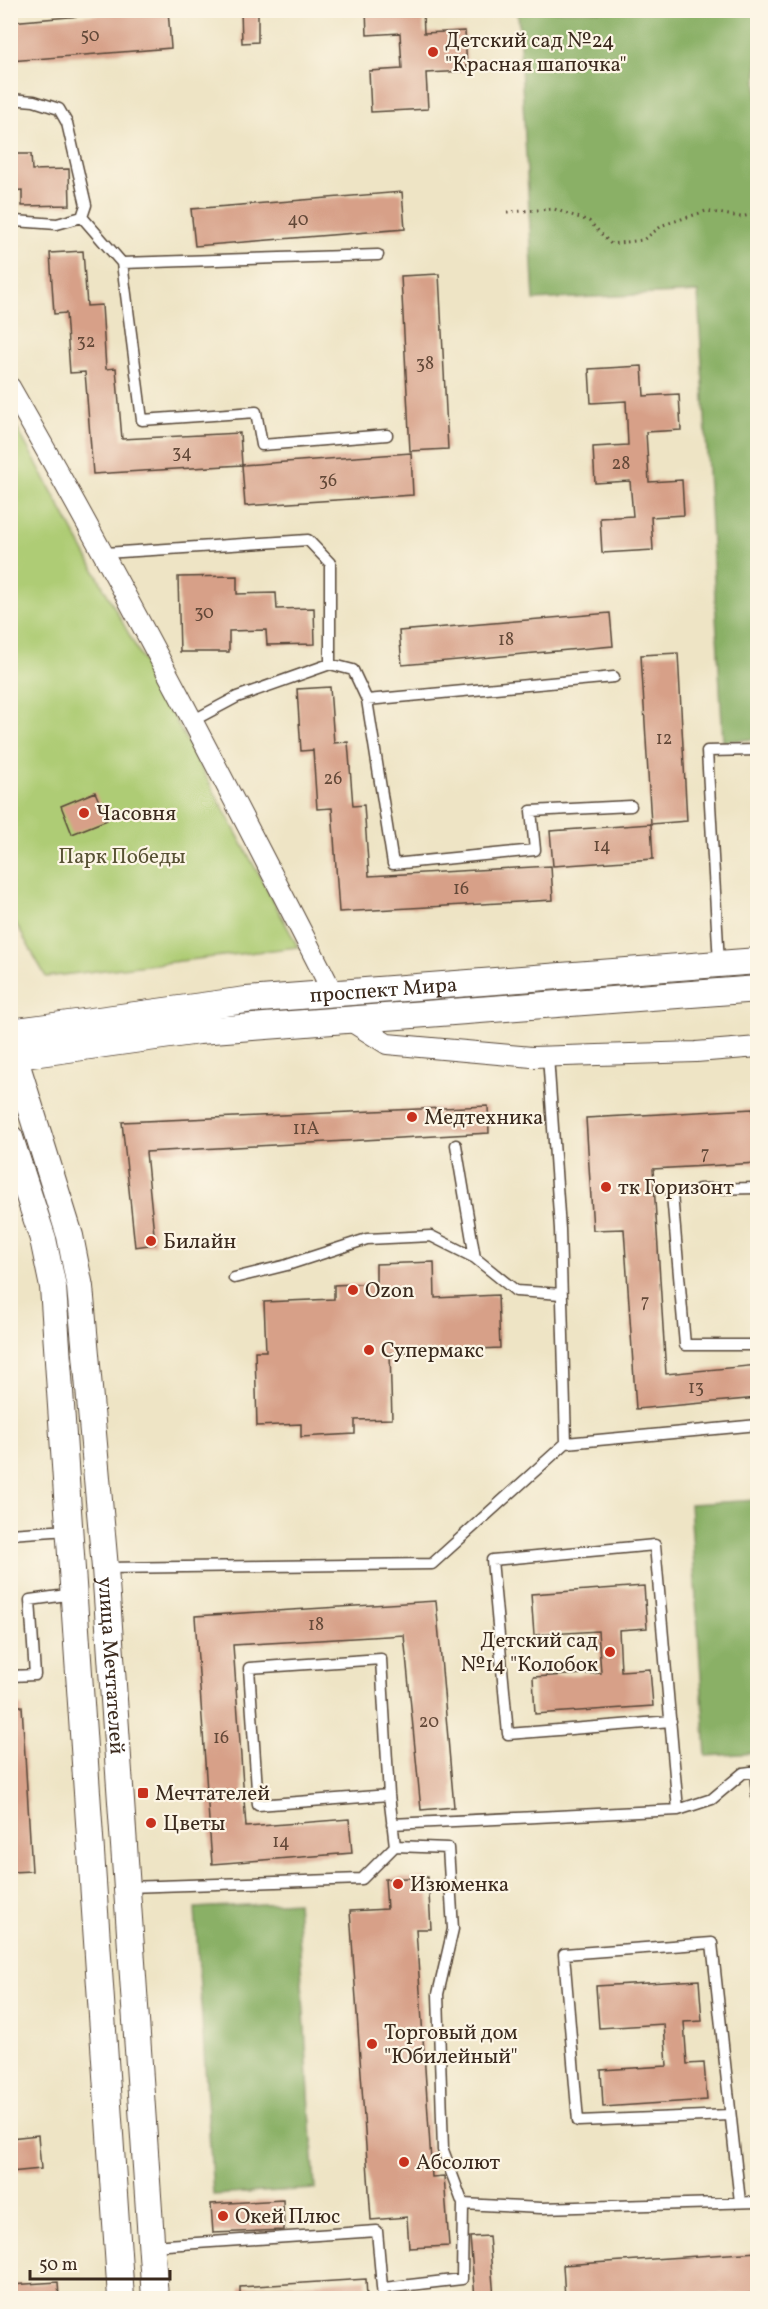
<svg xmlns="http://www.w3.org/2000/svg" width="768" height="2309" viewBox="0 0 768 2309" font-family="Vollkorn,serif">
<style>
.green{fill:#aecc74;stroke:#747b49;stroke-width:1.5}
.forest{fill:#8ab066;stroke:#626d42;stroke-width:1.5}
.building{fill:#d7a088}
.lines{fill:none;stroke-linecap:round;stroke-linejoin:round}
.service-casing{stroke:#564637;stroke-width:13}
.minor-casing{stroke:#564637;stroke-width:22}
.tertiary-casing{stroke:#564637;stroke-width:28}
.path{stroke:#564637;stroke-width:3;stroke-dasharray:1.5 4.5;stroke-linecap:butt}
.service{stroke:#fff;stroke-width:10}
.minor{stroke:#fff;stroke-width:20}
.tertiary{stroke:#fff;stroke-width:26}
.poi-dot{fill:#c8321e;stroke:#fcf5e5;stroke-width:2}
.labels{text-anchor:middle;stroke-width:4.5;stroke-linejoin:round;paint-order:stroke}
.number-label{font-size:18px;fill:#624838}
.poi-label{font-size:21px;fill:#3b2a1e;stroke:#fcf5e5;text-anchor:start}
.park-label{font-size:21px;fill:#585234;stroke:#fcf5e5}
.street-label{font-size:21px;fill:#3b2a1e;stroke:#fcf5e5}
</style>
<rect width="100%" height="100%" fill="#fcf5e5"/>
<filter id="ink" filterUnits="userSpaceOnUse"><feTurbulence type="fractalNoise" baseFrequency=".0167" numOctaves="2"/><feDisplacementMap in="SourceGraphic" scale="12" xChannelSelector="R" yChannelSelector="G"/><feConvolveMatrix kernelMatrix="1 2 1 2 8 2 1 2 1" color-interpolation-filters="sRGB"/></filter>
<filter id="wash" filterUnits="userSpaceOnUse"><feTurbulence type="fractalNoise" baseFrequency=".008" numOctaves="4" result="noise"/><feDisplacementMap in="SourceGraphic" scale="24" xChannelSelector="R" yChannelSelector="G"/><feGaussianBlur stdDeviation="1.35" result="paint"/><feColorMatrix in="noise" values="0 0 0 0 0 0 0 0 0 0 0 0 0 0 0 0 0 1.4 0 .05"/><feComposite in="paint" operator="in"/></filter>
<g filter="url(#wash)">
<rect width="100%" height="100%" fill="#eee4c5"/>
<path class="green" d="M10 416 38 466 298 947 46 977 11 915Z"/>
<path class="forest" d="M518 11H757V739L723 741 698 292 534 300Z
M757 1500V1753L706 1756 690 1504Z
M297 1902 315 2189 213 2195 195 1908Z"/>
<g id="blocks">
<path class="building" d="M153 10H168L171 48 10 61V22Z
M241 10H258V42L242 43Z
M366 10H423L424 33 465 31 467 71 426 73 428 109 371 112 369 71 402 69 400 33 367 35Z
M10 154H31L32 170 69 169 70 205 22 206V190L10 191Z
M402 192 405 229 195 246 191 209Z
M83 251 87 306 102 305 106 369 116 368 122 439 240 433 242 465 93 474 85 372 70 373 66 313 54 314 50 253Z
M439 274 448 449 410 451 401 276Z
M642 366 644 396 679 394 681 430 646 432 649 482 682 480 684 515 651 517 653 550 602 553 600 518 633 516 630 481 595 483 593 447 628 445 626 401 591 403 589 369Z
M411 453 413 495 245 506 242 465Z
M237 576V594L276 593 277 609 314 608 315 644 267 645 266 630 229 631V652H180L178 577Z
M610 613 613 646 402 665 399 631Z
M678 653 687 821 651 824 641 655Z
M330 687 334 743 348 742 353 806 364 805 369 876 551 866 553 900 339 912 332 808 317 809 313 750 301 751 297 689Z
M95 792 107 820 72 834 61 806Z
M651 824 653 859 553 866 550 831Z
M488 1106 489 1133 146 1152 155 1244 135 1247 122 1122Z
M753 1109 754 1128H758V1163L653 1169 666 1374 758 1365V1398L636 1409 624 1229 593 1230 586 1118Z
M434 1262 435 1298 498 1295 500 1348 390 1353 392 1419 355 1420V1434L301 1437V1424L257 1426 255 1351H266L264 1302 334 1299V1285L376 1283V1264Z
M644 1586 647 1628 619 1630 621 1671 650 1669 653 1706 535 1714 533 1677 601 1673 598 1631 534 1635 531 1594Z
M436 1601 454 1807 421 1810 404 1635 233 1645 246 1827 349 1819 352 1853 212 1864 195 1616Z
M10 1706H22L32 1871 10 1872Z
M428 1877 431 1929H416L432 2177 444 2176 449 2246 409 2248 407 2217 371 2220 350 1911 387 1909 385 1879Z
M699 1980 702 2021 684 2022 687 2064 704 2063 707 2100 603 2107 601 2070 667 2066 664 2024 599 2028 596 1986Z
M38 2135 41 2169 10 2172V2138Z
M283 2200 284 2230 213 2233 211 2204Z
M489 2236 494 2298H475L470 2237Z
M758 2252V2293L676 2298H565L563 2265Z
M366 2279 367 2298H240V2287Z
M58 2282 59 2298H10V2285Z"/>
</g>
</g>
<g filter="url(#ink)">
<use href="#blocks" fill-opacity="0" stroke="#564637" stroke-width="1.5"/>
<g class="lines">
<g class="service-casing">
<path id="service" d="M10 99 34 101 59 109 67 123 86 205 82 217 57 224 15 221 10 222
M82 217 122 263 142 420 256 412 262 445 387 435
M122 263 378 255
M105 553 308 540 330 563V664
M367 700 614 677
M194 720 237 697 330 664 353 670 367 700 393 864 535 850 531 811 631 806
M719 963 707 751 758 750
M456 1145 475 1258
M699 1189 758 1188
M672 1194 685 1345H758
M234 1278 287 1265 367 1239 431 1236 475 1258 516 1291 562 1294
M566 1443 758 1425
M10 1534 68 1530
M105 1568 432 1564 566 1443 560 1229 548 1056
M10 1676 35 1675 30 1600 74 1594
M671 1721 508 1734 492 1560 655 1545 678 1810
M755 1771 758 1807
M392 1824 678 1810 712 1799 743 1773 758 1771
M128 1887 362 1879 395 1846
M730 2115 578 2121 564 1954 712 1943 740 2202
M463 2204 541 2208 758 2202
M152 2246 377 2231 383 2298
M384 2288 462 2279 463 2204 443 2150 438 1994 453 1929 448 1848 395 1846 389 1795 381 1659 249 1668 258 1805 389 1795"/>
</g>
<g class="minor-casing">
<path id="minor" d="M10 387C124 586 229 789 333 993
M349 1020 387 1044 532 1057 696 1052 758 1047"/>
</g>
<g class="tertiary-casing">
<g id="tertiary">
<path id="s1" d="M10 1032 246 1000 758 961"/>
<path id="s2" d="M10 1043 70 1236 80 1287 105 1568 155 2298"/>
<path d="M10 1057 199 1031 758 989"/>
<path d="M10 1138 43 1239 53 1287 121 2298"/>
</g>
</g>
<path class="path" d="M507 212 554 209 589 221 611 244 643 240 663 225 706 211 741 217 758 213"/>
<use href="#service" class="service"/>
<use href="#minor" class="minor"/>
<use href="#tertiary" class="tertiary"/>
</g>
</g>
<g class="poi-dot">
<circle cx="433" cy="52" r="6"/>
<circle cx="84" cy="813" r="6"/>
<circle cx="412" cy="1117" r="6"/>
<circle cx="606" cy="1187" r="6"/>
<circle cx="151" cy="1241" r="6"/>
<circle cx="353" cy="1290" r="6"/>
<circle cx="369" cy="1350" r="6"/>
<circle cx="610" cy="1652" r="6"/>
<rect x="137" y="1787" width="12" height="12" rx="3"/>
<circle cx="151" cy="1823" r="6"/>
<circle cx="398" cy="1884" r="6"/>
<circle cx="372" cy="2044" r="6"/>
<circle cx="404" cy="2162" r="6"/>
<circle cx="223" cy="2216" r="6"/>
</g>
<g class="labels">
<g class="number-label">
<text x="90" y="41">50</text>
<text x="298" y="225">40</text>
<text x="86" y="347">32</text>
<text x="425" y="369">38</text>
<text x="182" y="458">34</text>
<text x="621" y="469">28</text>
<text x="328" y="486">36</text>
<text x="204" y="618">30</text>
<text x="506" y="645">18</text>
<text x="664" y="744">12</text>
<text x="333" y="784">26</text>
<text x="602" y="851">14</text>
<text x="461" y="894">16</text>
<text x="306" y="1134">11А</text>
<text x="705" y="1159">7</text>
<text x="645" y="1307">7</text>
<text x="696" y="1393">13</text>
<text x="316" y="1630">18</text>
<text x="429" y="1727">20</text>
<text x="221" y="1743">16</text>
<text x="281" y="1847">14</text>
</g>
<g class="poi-label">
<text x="445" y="47">Детский сад №24<tspan x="445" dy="24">"Красная шапочка"</tspan></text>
<text x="96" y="820">Часовня</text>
<text x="424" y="1124">Медтехника</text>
<text x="618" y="1194">тк Горизонт</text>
<text x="163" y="1248">Билайн</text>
<text x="365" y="1297">Ozon</text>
<text x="381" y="1357">Супермакс</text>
<text x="598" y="1647" text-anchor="end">Детский сад<tspan x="598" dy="24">№14 "Колобок</tspan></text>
<text x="155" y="1800">Мечтателей</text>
<text x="163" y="1830">Цветы</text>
<text x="410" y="1891">Изюменка</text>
<text x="384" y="2039">Торговый дом<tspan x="384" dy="24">"Юбилейный"</tspan></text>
<text x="416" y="2169">Абсолют</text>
<text x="235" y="2223">Окей Плюс</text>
</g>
<g class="park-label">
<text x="122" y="863">Парк Победы</text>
</g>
<g class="street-label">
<text dy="7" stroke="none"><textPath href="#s1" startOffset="376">проспект Мира</textPath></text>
<text dy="7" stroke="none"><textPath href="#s2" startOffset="634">улица Мечтателей</textPath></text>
</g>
</g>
<rect width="768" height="2309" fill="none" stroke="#fcf5e5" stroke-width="36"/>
<path d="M30 2270v9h140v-9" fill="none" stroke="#3b2a1e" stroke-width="3"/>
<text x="39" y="2270" font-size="18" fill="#3b2a1e" stroke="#fcf5e5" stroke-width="4.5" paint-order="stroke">50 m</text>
</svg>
